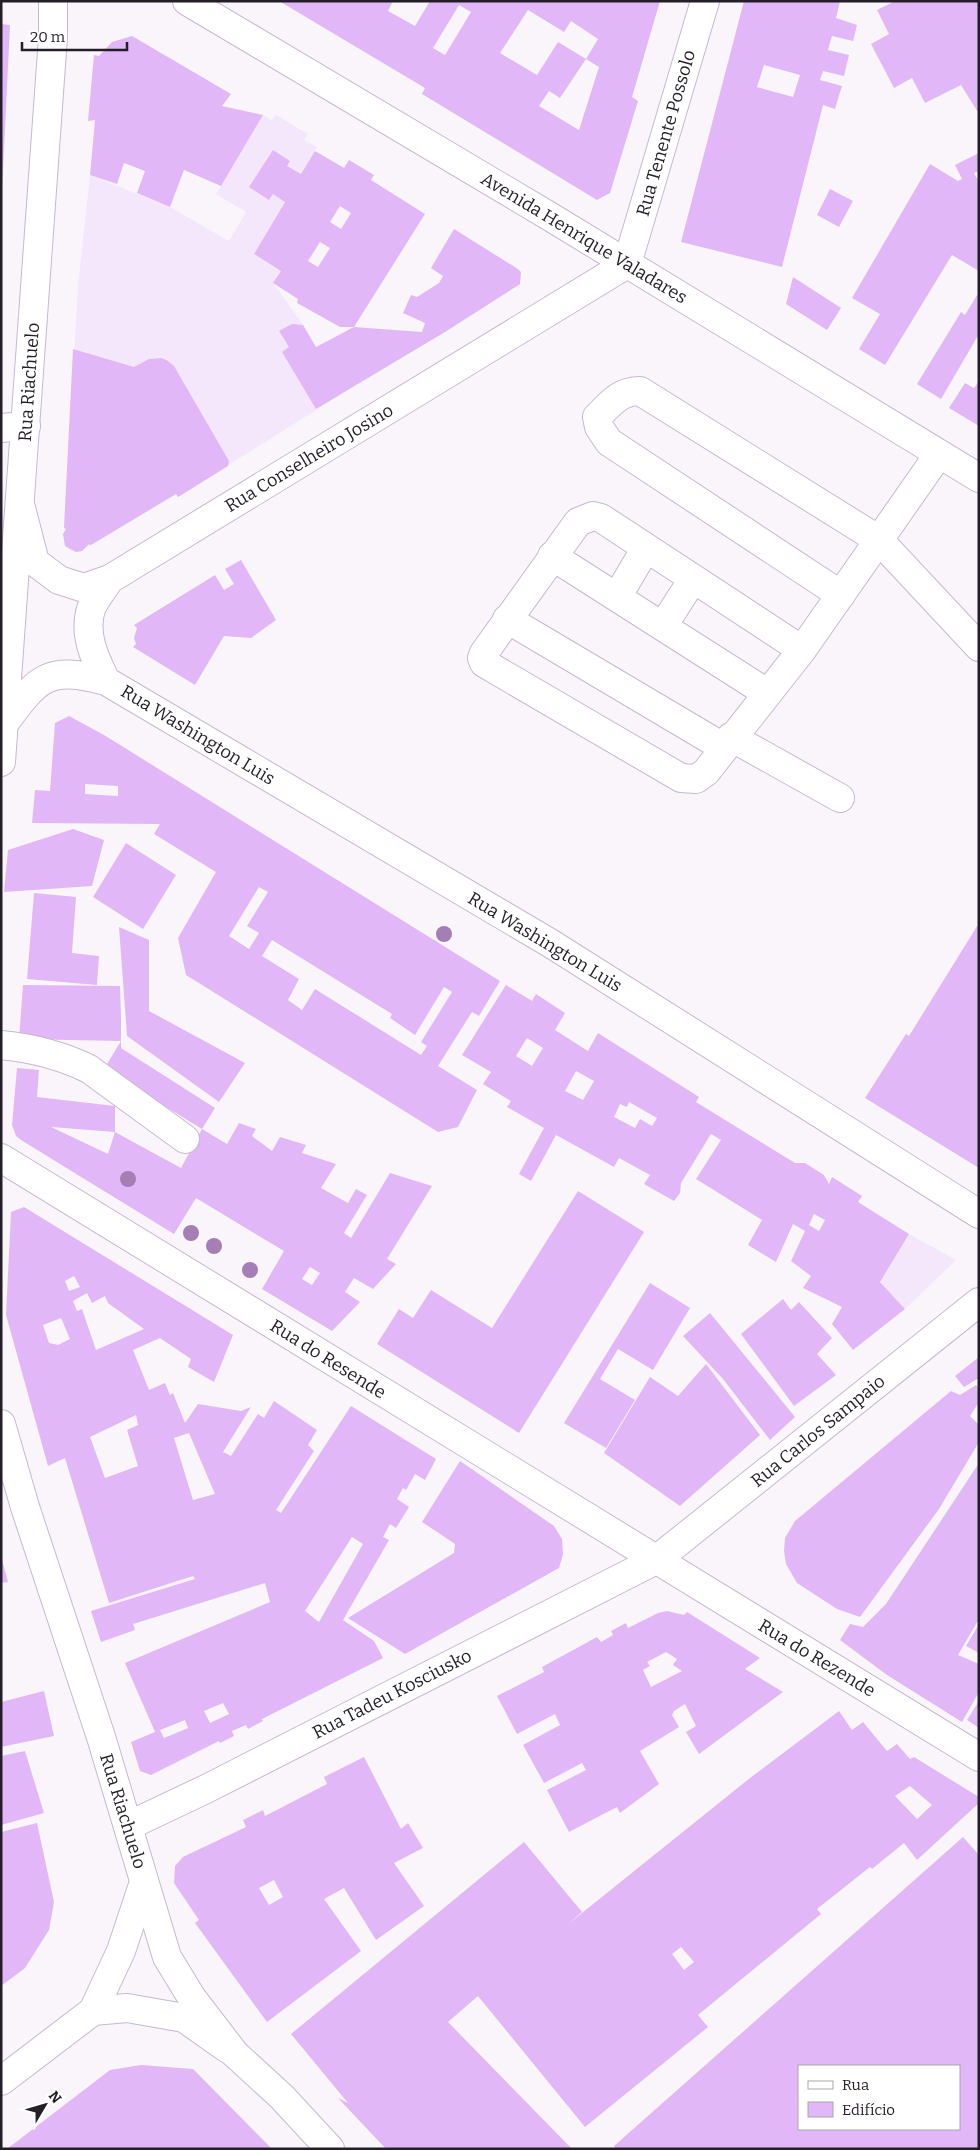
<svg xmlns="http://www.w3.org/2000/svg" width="980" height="2150" viewBox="0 0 980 2150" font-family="Bitter,serif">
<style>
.built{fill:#f4e7fc}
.building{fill:#e1b7f8;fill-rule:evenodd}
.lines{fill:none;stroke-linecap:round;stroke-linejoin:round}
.minor-casing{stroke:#c8b7d2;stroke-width:30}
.major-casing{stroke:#c8b7d2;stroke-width:30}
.minor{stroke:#fff;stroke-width:28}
.major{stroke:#fff;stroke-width:28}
.tree{fill:#a47eb4}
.labels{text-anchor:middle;stroke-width:4;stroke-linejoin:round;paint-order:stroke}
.street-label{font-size:18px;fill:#241e28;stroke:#fff}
</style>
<rect width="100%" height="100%" fill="#f9f5fb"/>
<path class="built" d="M263 115 272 120 276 115 308 134 304 140 317 147 254 254 281 271 274 284 303 325 343 393 178 497 176 494 91 545 76 552 70 550 65 546 63 534 66 529 64 528 78 286 90 175 170 207 229 241 246 212 216 194Z
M909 1234 956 1260 905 1309 880 1282Z"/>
<path class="building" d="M279 1H393L388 11 415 26 430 1H660L632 97 638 101 610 193 597 200 422 94 425 88ZM459 5 471 12 445 55 433 48ZM528 10 564 32 571 21 598 39 586 59 558 42 537 75 500 53ZM586 59 599 67 579 130 539 106 549 91 560 98Z
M744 1H840L836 18 857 25 853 41 832 36 828 50 849 55 844 76 823 71 820 80 842 86 835 109 823 105 782 267 681 242ZM764 65 800 75 793 97 757 87Z
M895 1H979V114L961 85 925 103 912 78 894 88 871 44 889 34 877 10Z
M1 24 10 25 2 190H1Z
M132 36 231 94 222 106 263 115 221 186 184 170 170 207 137 193 145 171 124 163 117 184 90 175 95 120 88 121 94 55 99 56 112 42Z
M273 150 290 161 287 166 301 174 315 151 344 168 349 160 374 175 371 180 425 214 354 327H340L297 303 298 299 273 283 281 271 254 254 285 202 273 194 269 200 249 187ZM340 206 351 213 341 229 330 222ZM320 242 330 248 318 267 308 261Z
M979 153V171L974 173 979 182V271L952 255 885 365 859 349 880 314 852 298 930 164 958 181 962 179 955 165Z
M830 189 853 201 839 227 817 215Z
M454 229 518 269 521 272 520 284 445 332 316 409 282 352 289 347 279 331 292 324 303 325 316 347 354 327 422 332 425 323 403 313 411 295 417 297 439 283 443 276 431 268Z
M793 277 841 308 827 330 786 304Z
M979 292V334L941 399 917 384 961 312 965 315Z
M73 349 134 367 149 359 162 358 168 361 174 366 229 461 228 466 178 497 176 494 91 545 89 544 82 551 76 552 65 546 63 534 66 529 64 528Z
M979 381V426L949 408 965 383 974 388Z
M241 560 276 620 251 638 224 636 195 685 133 647 136 644 134 638 137 628 134 625 215 575 224 590 234 584 225 569Z
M69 716 104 735 500 981 479 1016 472 1012 438 1066 477 1090 458 1127 438 1132 186 975 178 938 216 872 154 834 160 824 32 823 35 790 50 791 55 723ZM85 784 118 786V796L85 794ZM259 887 268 892 247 926 259 933 249 949 229 936ZM272 940 392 1014 390 1018 415 1035 444 987 452 992 421 1042 427 1046 421 1055 315 989 302 1010 288 1000 299 979 262 956Z
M73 829 104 840 92 886 4 892 8 850Z
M126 843 176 875 143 929 93 897Z
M34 893 76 897 72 953 99 956 97 985 27 979Z
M979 923V1168L865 1098 906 1034 909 1036Z
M119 927 149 940V1011L245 1063 219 1102 127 1036Z
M23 985 120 986 121 1016V1048L215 1108 202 1129 104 1069 121 1041 19 1039Z
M506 985 532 1001 536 994 565 1013 555 1030 588 1051 598 1033 699 1097 696 1102 795 1163H805L824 1175 829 1184 832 1177 862 1196 858 1202 909 1234 880 1282 905 1309 853 1350 832 1324 842 1307 803 1288 811 1276 791 1261 805 1231 793 1224 776 1262 748 1245 762 1220 696 1179 721 1140 711 1134 681 1183 680 1193 674 1201 644 1184 650 1175 619 1158 614 1167 556 1135 531 1181 519 1174 544 1128 507 1107 511 1101 483 1084 491 1072 462 1055ZM527 1038 543 1048 532 1066 516 1056ZM576 1071 594 1081 583 1100 565 1091ZM629 1102 657 1118 652 1126 640 1119 635 1128 614 1117 620 1104 627 1107ZM814 1214 825 1220 819 1231 809 1225Z
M17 1068 39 1070 37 1097 115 1106V1132L51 1127 108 1154 115 1132 181 1168 202 1129 227 1144 239 1123 256 1129 252 1136 272 1151 280 1137 306 1145 302 1153 336 1164 321 1188 348 1203 356 1189 367 1195 344 1233 351 1238 390 1173 432 1186 387 1259 396 1264 373 1289 354 1278 345 1292 360 1302 332 1331 262 1289 284 1251 196 1198 174 1234 21 1140 16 1136 12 1125ZM310 1267 320 1273 312 1285 302 1279Z
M578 1191 644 1232 519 1433 377 1344 399 1309 413 1318 431 1290 492 1328Z
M24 1207 233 1335 214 1382 188 1367 191 1359 160 1338 133 1350 149 1390 165 1383 170 1395 173 1393 185 1423 198 1404 241 1411 251 1407 223 1452 231 1456 258 1414 264 1418 274 1401 317 1430 308 1445 314 1451 276 1510 281 1513 351 1406 436 1459 425 1480 415 1474 406 1490 403 1488 397 1499 409 1507 396 1528 390 1524 383 1537 389 1540 343 1620 374 1641 383 1658 262 1719 263 1721 248 1729 246 1725 232 1731 234 1736 220 1743 219 1741 151 1775 140 1771 131 1742 155 1732 125 1663 270 1602 265 1583 133 1624 135 1630 101 1642 91 1611 195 1579 193 1576 109 1603 65 1458 48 1466 6 1315 11 1212ZM74 1276 80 1287 69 1291 65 1281ZM87 1293 92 1303 105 1296 108 1303 144 1329 96 1350 82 1309 77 1311 73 1301ZM61 1318 70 1339 58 1345 49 1343 43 1325ZM136 1415 138 1425 127 1430 138 1466 105 1478 90 1437ZM189 1433 215 1494 193 1500 174 1438ZM352 1537 363 1544 319 1622 305 1611ZM223 1703 229 1714 210 1723 204 1711ZM185 1720 188 1728 164 1738 160 1730Z
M650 1283 690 1308 653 1370 618 1349 600 1379 635 1400 606 1448 564 1423Z
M783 1299 791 1310 799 1302 832 1338 817 1354 836 1375 794 1406 741 1334Z
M710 1313 795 1417 770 1440 723 1379 683 1336Z
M979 1357V1378L964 1387 955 1376Z
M706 1364 760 1435 680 1506 604 1453 650 1377 678 1396Z
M976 1385 979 1389V1402L970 1416 979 1425V1442L939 1509 860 1617 837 1609 797 1583 786 1564 784 1551 785 1538 795 1521 951 1391 960 1395Z
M460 1461 554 1526 562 1539 563 1554 559 1568 405 1654 348 1618 454 1553 455 1544 422 1522Z
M979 1463V1619L958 1655 979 1664V1692L962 1722 887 1675 840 1640 850 1624 863 1627 886 1604Z
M1 1556 8 1582 1 1583Z
M667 1611 684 1615 687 1612 760 1658 745 1669 783 1692 699 1754 686 1732 696 1726 685 1704 674 1711 672 1715 679 1727 640 1751 659 1784 620 1813 617 1807 569 1832 547 1790 586 1770 582 1763 544 1783 523 1745 560 1725 555 1714 517 1734 497 1696 544 1672 542 1667 597 1637 601 1642 613 1635 611 1631 626 1623 628 1628 658 1613ZM666 1652 677 1659 673 1665 682 1671 651 1687 643 1670 650 1666 647 1662Z
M979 1624V1653L966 1646Z
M44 1691 54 1736 1 1747V1702Z
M979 1701V1728L967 1720Z
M839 1711 852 1730 863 1722 887 1751 897 1744 910 1759 914 1757 979 1797V1803L917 1860 904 1843 872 1869 870 1867 817 1909 821 1914 698 2015 708 2027 585 2127 478 1996 448 2022 572 2149H386L338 2098 348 2103 291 2034 524 1842 582 1912 567 1925 750 1778ZM910 1786 932 1805 917 1819 895 1796ZM681 1947 694 1962 684 1970 672 1954Z
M25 1751 44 1813 1 1825V1756Z
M364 1757 401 1829 408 1823 423 1848 394 1863 424 1906 376 1940 344 1888 324 1899 361 1951 267 2022 195 1923 199 1920 174 1883 175 1866 183 1857 246 1827 243 1820 263 1810 265 1816 327 1784 324 1777ZM274 1880 283 1897 269 1905 259 1888Z
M37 1823 54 1902 49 1930 25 1968 1 1986V1832Z
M963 1837 979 1855V2149H616L614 2146ZM799 2066H959V2129H799Z
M141 2065 193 2069 272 2149H7L110 2070Z"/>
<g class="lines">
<g class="minor-casing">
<path id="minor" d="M1 428 26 426
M21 508 35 562 59 580 84 588 110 579 627 264 705 1
M552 556 767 693
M841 595 609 442 599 427 597 417C611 403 620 391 640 391L879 540 979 647
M617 597 646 548
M507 619 723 747
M663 626 693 579
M802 650 601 518 593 516 578 522 484 653 482 658 484 663 681 778 696 779 706 772 802 650 939 454
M106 681C95 659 83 634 91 609 95 599 104 588 110 579
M3 725C38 678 46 665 106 681L550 943 979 1214
M731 737 840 798
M1 1045C30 1048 63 1056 89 1069L185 1139
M1 1158 979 1757
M128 1826 206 1789 656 1560 979 1302
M93 2011 127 2008 184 2018 228 2049
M1 2081 93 2011 121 1951 144 1882"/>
</g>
<g class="major-casing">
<path id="major" d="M187 1 549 216 979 478
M1 762 53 37V1
M1 1424 25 1507 101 1737 167 1957 192 1998 235 2054 282 2097 330 2149"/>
</g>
<use href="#minor" class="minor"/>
<use href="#major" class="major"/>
</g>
<g class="tree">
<circle cx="444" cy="934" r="8"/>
<circle cx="128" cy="1179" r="8"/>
<circle cx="191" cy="1233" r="8"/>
<circle cx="214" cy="1246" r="8"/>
<circle cx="250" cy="1270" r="8"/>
</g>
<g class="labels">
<g class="street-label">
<text transform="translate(666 133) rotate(-74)" y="6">Rua Tenente Possolo</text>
<text transform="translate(584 238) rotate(31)" y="6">Avenida Henrique Valadares</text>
<text transform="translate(29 382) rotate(-86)" y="6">Rua Riachuelo</text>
<text transform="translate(309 458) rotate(-31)" y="6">Rua Conselheiro Josino</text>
<text transform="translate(198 735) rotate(31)" y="6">Rua Washington Luis</text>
<text transform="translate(545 942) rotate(31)" y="6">Rua Washington Luis</text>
<text transform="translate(328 1359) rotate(32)" y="6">Rua do Resende</text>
<text transform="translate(818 1431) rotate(-39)" y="6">Rua Carlos Sampaio</text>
<text transform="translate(817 1658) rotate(31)" y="6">Rua do Rezende</text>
<text transform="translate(392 1694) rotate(-27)" y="6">Rua Tadeu Kosciusko</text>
<text transform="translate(123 1811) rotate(73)" y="6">Rua Riachuelo</text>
</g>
</g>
<rect width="980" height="2150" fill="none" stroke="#241e28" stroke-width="5"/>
<rect x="798" y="2065" width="162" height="65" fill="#ffffff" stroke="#a7a5a9"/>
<rect x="808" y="2081" width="25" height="8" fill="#ffffff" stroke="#a7a5a9"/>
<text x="842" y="2090" font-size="15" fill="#241e28">Rua</text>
<rect x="808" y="2102" width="25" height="15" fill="#e1b7f8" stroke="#a7a5a9"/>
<text x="842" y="2115" font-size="15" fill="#241e28">Edifício</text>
<g transform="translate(45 2105) rotate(52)" stroke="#ffffff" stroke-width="4" paint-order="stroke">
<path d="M0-4L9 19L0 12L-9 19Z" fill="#241e28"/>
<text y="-8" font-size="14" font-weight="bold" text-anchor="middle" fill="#241e28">N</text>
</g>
<path d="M22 42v8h105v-8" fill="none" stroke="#241e28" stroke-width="2.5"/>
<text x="30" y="42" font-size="15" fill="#241e28" stroke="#ffffff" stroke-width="4" paint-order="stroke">20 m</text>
</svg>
